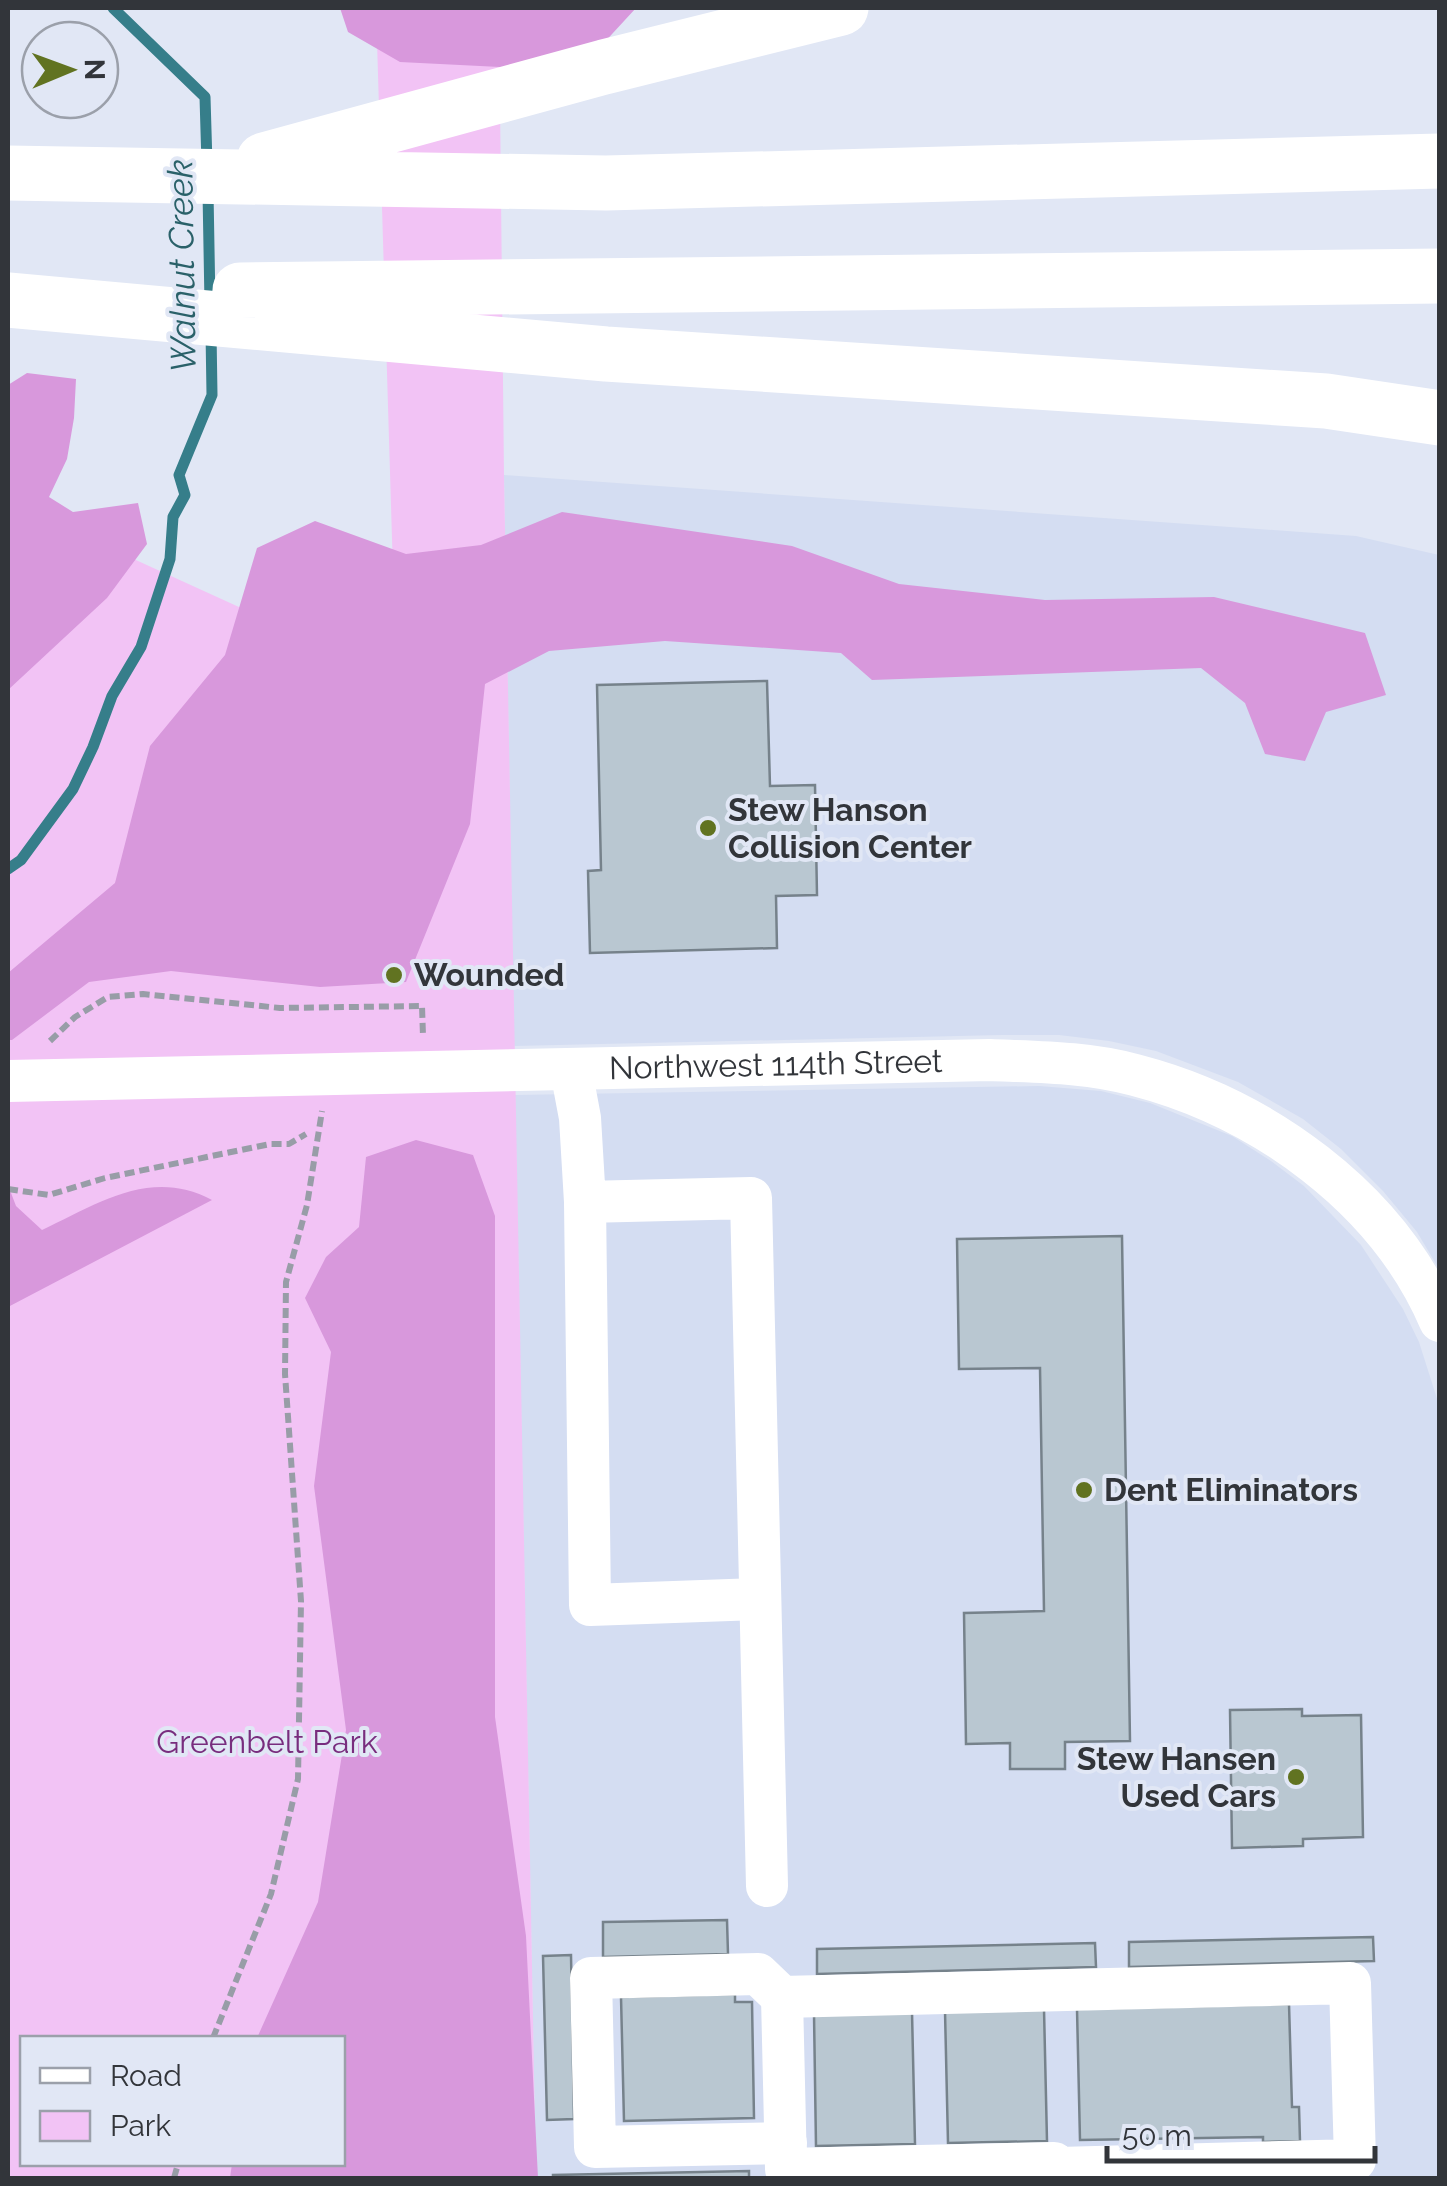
<svg xmlns="http://www.w3.org/2000/svg" width="1447" height="2186" viewBox="0 0 1447 2186" font-family="Raleway,sans-serif">
<style>
.built{fill:#d4ddf2}
.green{fill:#f2c3f5;fill-rule:evenodd}
.forest{fill:#d898dc}
.lines{fill:none;stroke-linecap:round;stroke-linejoin:round}
.stream{stroke:#367e8a;stroke-width:11}
.building{fill:#b9c7d1;stroke:#76828b;stroke-width:2.5}
.path{stroke:#989da7;stroke-width:6;stroke-dasharray:10 5;stroke-linecap:butt}
.minor{stroke:#fff;stroke-width:42}
.highway{stroke:#fff;stroke-width:55}
.poi-dot{fill:#617321;stroke:#e1e7f5;stroke-width:4}
.labels{text-anchor:middle;stroke-width:8;stroke-linejoin:round;paint-order:stroke}
.poi-label{font-size:32px;font-weight:bold;fill:#32353a;stroke:#e1e7f5;text-anchor:start}
.street-label{font-size:32px;fill:#32353a;stroke:#e1e7f5}
.park-label{font-size:32px;fill:#782d7e;stroke:#e1e7f5}
.water-label{font-size:35px;font-style:italic;fill:#2a6169;stroke:#e1e7f5}
</style>
<rect width="100%" height="100%" fill="#e1e7f5"/>
<path class="built" d="M504 475 1356 536 1439 555V1269L1417 1232 1383 1191 1341 1149 1303 1119 1238 1082 1156 1051 1109 1041 1059 1035H1002L514 1046Z
M1039 1086 1101 1091 1150 1103 1232 1136 1271 1161 1304 1186 1361 1245 1403 1309 1419 1342 1439 1405V2178H536L515 1095Z"/>
<path class="green" d="M376 8H499L504 475 536 2178H8V525H59L261 617 394 605ZM22 2038H342V2164H22Z"/>
<path class="forest" d="M340 8H636L578 71 400 62 348 32Z
M27 373 76 379 74 418 67 459 49 497 73 512 138 503 147 544 107 598 8 690V385Z
M562 512 792 546 899 584 1045 600 1214 597 1365 633 1386 695 1326 712 1305 761 1265 754 1245 703 1201 668 872 680 841 653 665 641 549 651 485 684 470 824 406 982 320 987 171 971 89 982 12 1040H8V973L115 883 150 746 225 655 257 548 315 521 406 554 481 545Z
M416 1140 473 1155 495 1216V1717L526 1936 538 2178H230L232 2164H342V2038H257L318 1902 346 1730 314 1486 331 1352 305 1298 326 1257 359 1227 366 1157Z
M8 1185 16 1206 42 1230C97 1204 151 1167 212 1200L8 1307Z"/>
<g class="lines">
<path class="stream" d="M113 8 205 97 207 164
M208 192 210 304
M8 869 21 860 73 789 93 747 112 696 141 647 170 559 173 517 185 495 179 475 212 395 211 332"/>
</g>
<path class="building" d="M767 681 770 786 815 785 817 895 776 896 777 948 590 953 588 871 601 870 597 685Z
M1122 1236 1130 1741 1065 1742V1769H1010V1743L966 1744 964 1613 1044 1611 1040 1368 959 1369 957 1239Z
M1302 1709V1716L1361 1715 1363 1837 1303 1839V1846L1232 1848 1230 1710Z
M727 1920 728 1954 603 1957V1922Z
M1373 1937 1374 1961 1129 1967V1942Z
M1095 1943 1096 1967 817 1974V1949Z
M571 1955 574 2119 547 2120 543 1956Z
M735 1994V2002H752L754 2118 624 2121 621 1997Z
M1289 2004 1292 2107H1299L1300 2141 1263 2142V2137L1080 2140 1077 2009Z
M1044 2009 1047 2141 948 2143 945 2011Z
M912 2012 915 2144 816 2146 814 2014Z
M749 2171V2178H553V2175Z"/>
<g class="lines">
<path class="path" d="M50 1041 75 1017 108 997 143 994 280 1008 422 1006 423 1036
M8 1189 49 1195 105 1178 270 1144H289L306 1134
M213 2038 271 1894 298 1779 301 1601 285 1374 286 1282 307 1205 322 1111
M174 2178 178 2164"/>
<g class="minor">
<path d="M571 1070 580 1118 585 1202 751 1198 767 1886"/>
<path id="s1" d="M8 1081 990 1060C1038 1062 1088 1062 1135 1075 1262 1108 1387 1197 1440 1321"/>
<path d="M585 1202 590 1605 758 1599"/>
<path d="M1350 1983 1355 2160 1059 2168 1054 2163 786 2169 782 1997Z"/>
<path d="M782 1997 758 1974 591 1978 595 2147 786 2143"/>
</g>
<path class="highway" d="M264 160 604 67 841 8
M8 173 606 183 1440 161
M240 290 1440 276
M8 300 606 354 1326 401 1440 418"/>
</g>
<g class="poi-dot">
<circle cx="708" cy="828" r="10"/>
<circle cx="394" cy="975" r="10"/>
<circle cx="1084" cy="1490" r="10"/>
<circle cx="1296" cy="1777" r="10"/>
</g>
<g class="labels">
<g class="poi-label">
<text x="728" y="821">Stew Hanson<tspan x="728" dy="37">Collision Center</tspan></text>
<text x="414" y="986">Wounded</text>
<text x="1104" y="1501">Dent Eliminators</text>
<text x="1276" y="1770" text-anchor="end">Stew Hansen<tspan x="1276" dy="37">Used Cars</tspan></text>
</g>
<g class="street-label">
<text dy="11" stroke="none"><textPath href="#s1" startOffset="768">Northwest 114th Street</textPath></text>
</g>
<g class="park-label">
<text x="267" y="1753">Greenbelt Park</text>
</g>
<g class="water-label">
<text transform="translate(182 266) rotate(-91)" y="12">Walnut Creek</text>
</g>
</g>
<rect width="1447" height="2186" fill="none" stroke="#32353a" stroke-width="20"/>
<rect x="20" y="2036" width="325" height="130" fill="#e1e7f5" stroke="#9ba0aa" stroke-width="2.5"/>
<rect x="40" y="2068" width="50" height="15" fill="#ffffff" stroke="#9ba0aa" stroke-width="2.5"/>
<text x="110" y="2086" font-size="30" fill="#32353a">Road</text>
<rect x="40" y="2111" width="50" height="30" fill="#f2c3f5" stroke="#9ba0aa" stroke-width="2.5"/>
<text x="110" y="2136" font-size="30" fill="#32353a">Park</text>
<g transform="translate(70 70) rotate(89)"><circle r="48" fill="#e1e7f5" stroke="#9ba0aa" stroke-width="2.5"/>
<path d="M0-8L18 38L0 25L-18 38Z" fill="#617321"/>
<text y="-15" font-size="28" font-weight="bold" text-anchor="middle" fill="#32353a">N</text>
</g>
<path d="M1107 2146v15h268v-15" fill="none" stroke="#32353a" stroke-width="5"/>
<text x="1122" y="2146" font-size="30" fill="#32353a" stroke="#e1e7f5" stroke-width="8" paint-order="stroke">50 m</text>
</svg>
